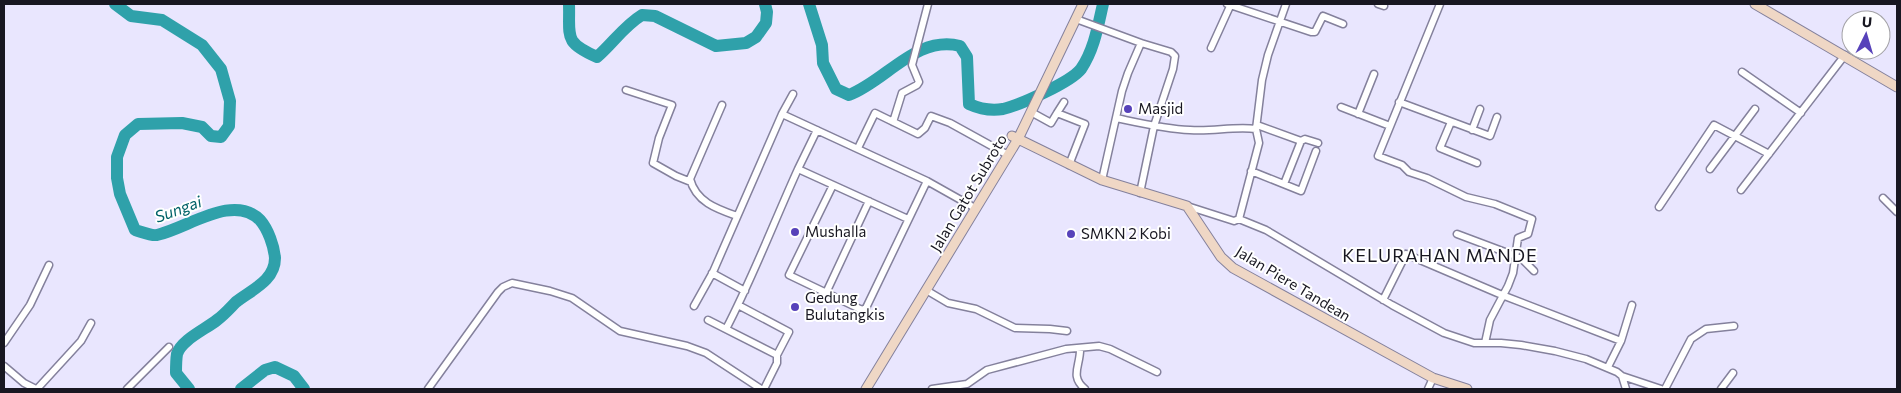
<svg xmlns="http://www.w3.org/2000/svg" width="1901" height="393" viewBox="0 0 1901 393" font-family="Commissioner,sans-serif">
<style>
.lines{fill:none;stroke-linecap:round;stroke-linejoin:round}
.river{stroke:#2fa1aa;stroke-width:12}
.street-casing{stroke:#84819c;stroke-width:9}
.secondary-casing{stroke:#84819c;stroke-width:11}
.street{stroke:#fff;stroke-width:6}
.secondary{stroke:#efd7c5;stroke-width:9}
.poi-dot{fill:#5742ba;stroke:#fff;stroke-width:2}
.labels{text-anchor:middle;stroke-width:4;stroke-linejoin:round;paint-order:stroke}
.poi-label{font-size:15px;fill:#181721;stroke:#fff;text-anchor:start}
.street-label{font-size:15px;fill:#181721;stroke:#fff}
.water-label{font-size:16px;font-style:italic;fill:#006268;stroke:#fff}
.quarter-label{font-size:18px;letter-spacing:1px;fill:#181721;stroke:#fff}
</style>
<rect width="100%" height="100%" fill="#e9e6fe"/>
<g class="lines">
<path class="river" d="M115 4 131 16 162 20 202 45 221 69 230 101 229 126 221 137 211 136 202 127 182 123 138 124 125 135 117 157V178L120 194 135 230C142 232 151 236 157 235 188 228 233 193 260 220 268 229 274 246 275 258 275 281 251 290 236 302 230 308 224 315 217 320 206 329 181 340 177 354 176 360 176 367 176 373L189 389
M569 4C570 37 563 42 597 57 613 43 624 26 642 15L655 16 716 46 746 43 756 37 766 23 767 12 765 4
M809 4 822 45 823 63 836 89 849 95C886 81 916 35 960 46L967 57 969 104C980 109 991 111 1003 109 1020 105 1071 82 1081 69 1094 50 1098 26 1103 4
M241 389 265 370 275 367 294 376 304 389"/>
<g class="street-casing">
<path id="street" d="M1227 4 1311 32H1315L1323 16 1343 24
M1378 4 1384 6
M1440 4 1378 156 1402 165 1409 172 1427 178 1466 197 1495 204 1532 219 1528 234 1518 238 1513 273 1508 286 1490 320 1485 343
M1076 19 1141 43 1171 52 1175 56 1173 69 1154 126 1140 193
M1211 48 1231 4
M1742 72 1801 113
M626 90 672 105 659 138 653 163 676 176 691 182
M1399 102 1490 136 1497 117
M722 105 690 179C696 202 717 209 737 216
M1341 107 1390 126
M1031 112 1051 123 1057 113 1085 124 1069 165
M1057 113 1064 102
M782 114 793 94
M1358 114 1374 74
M1116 118C1140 123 1165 129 1190 130 1212 132 1234 126 1256 129
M893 122 902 93 917 85 919 82 912 65 928 4
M1451 122 1440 148 1477 163
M1257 125 1301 141 1305 139 1318 143
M817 130 798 169 908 219
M1472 130 1480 109
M858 148 875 113 918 134 925 128 931 116 950 123 1008 155
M1710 169 1755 109
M1251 171 1301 191 1316 151
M1102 180 1122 91 1128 73 1141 43
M1284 184 1301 141
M833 185 789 275 860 309 865 310 927 181
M1741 190 1845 55
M1883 198 1897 212
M1187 206 1234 221 1239 219 1259 143 1256 129 1262 80 1268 55 1286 4
M1659 207 1714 125 1769 154
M1239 219 1266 230 1392 305 1444 333 1474 343H1501L1521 345 1555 351 1586 359 1617 372 1622 376 1626 389
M1457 234 1521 258 1534 271
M712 273 745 291
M926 290 948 303 976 309 1015 328 1050 329 1067 331
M826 293 869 201
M1383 300 1406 254 1502 295 1621 341
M694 306 713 272 782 114 927 181 975 208
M708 320 777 355 789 332 738 305
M726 329C753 277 774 222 798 169
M4 343 30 305 49 265
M1080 348C1081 365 1069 376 1085 389
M4 366 24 383 36 389
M1608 367 1621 341 1632 305
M1622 376 1661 389
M37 389 81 341 91 323
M127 389 169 347
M428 389 498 292 503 287 512 283 550 291 572 298 620 331 687 346 706 353 761 389
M764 389 777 363V355
M932 389 967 384 987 370 1066 349 1099 346 1110 349 1157 372
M1428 389 1433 378
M1665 389 1691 339 1706 329 1734 326
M1721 389 1733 373"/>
</g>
<g class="secondary-casing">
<path id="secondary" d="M1755 4 1897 87
M1012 136 1102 180 1187 206 1221 257 1233 268 1433 378 1467 389
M866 389 1018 139 1083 4"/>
</g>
<use href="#street" class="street"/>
<use href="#secondary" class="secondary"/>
</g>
<g class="poi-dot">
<circle cx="1128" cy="109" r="5"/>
<circle cx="795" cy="232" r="5"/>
<circle cx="1071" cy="234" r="5"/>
<circle cx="795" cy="307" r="5"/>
</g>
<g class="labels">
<g class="poi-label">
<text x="1138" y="114">Masjid</text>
<text x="805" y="237">Mushalla</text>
<text x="1081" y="239">SMKN 2 Kobi</text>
<text x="805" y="303">Gedung<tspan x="805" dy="17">Bulutangkis</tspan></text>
</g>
<g class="street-label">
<text transform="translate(969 193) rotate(-59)" y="5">Jalan Gatot Subroto</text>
<text transform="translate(1293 284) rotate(31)" y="5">Jalan Piere Tandean</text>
</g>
<g class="water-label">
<text transform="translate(178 209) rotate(-20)" y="6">Sungai</text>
</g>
<g class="quarter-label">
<text x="1440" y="262">KELURAHAN MANDE</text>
</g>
</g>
<rect width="1901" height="393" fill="none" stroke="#181721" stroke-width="10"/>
<g transform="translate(1866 35) rotate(5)"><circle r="24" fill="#ffffff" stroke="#a3a2a6"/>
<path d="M0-4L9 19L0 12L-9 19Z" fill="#5742ba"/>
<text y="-8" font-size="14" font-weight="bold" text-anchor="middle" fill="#181721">U</text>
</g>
</svg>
